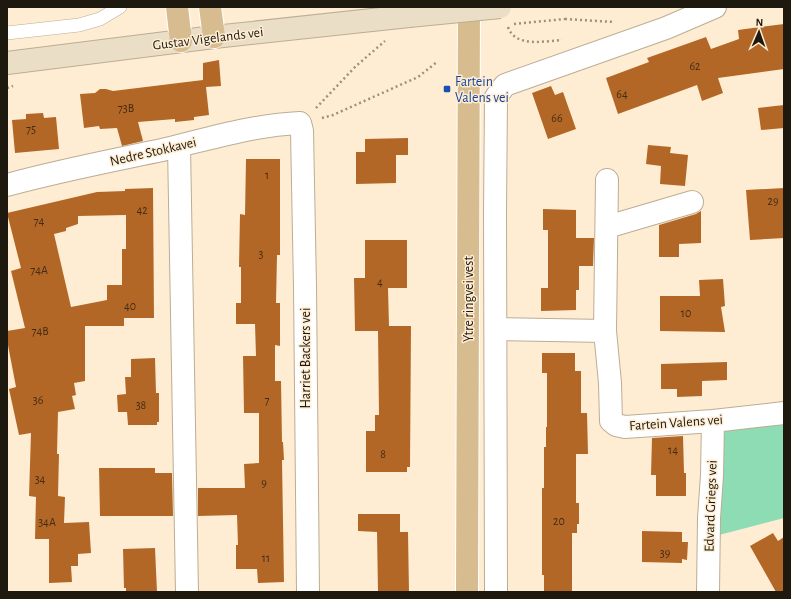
<svg xmlns="http://www.w3.org/2000/svg" width="791" height="599" viewBox="0 0 791 599" font-family="'Alegreya Sans',sans-serif">
<style>
.green{fill:#8ddcb3}
.building{fill:#b36726;fill-rule:evenodd}
.lines{fill:none;stroke-linecap:round;stroke-linejoin:round}
.service-casing{stroke:#bcad94;stroke-width:14}
.minor-casing{stroke:#bcad94;stroke-width:24}
.secondary-casing{stroke:#bcad94;stroke-width:24}
.primary-casing{stroke:#fff;stroke-width:24}
.path{stroke:#9c917d;stroke-width:2.5;stroke-dasharray:2 3;stroke-linecap:butt}
.service{stroke:#fff;stroke-width:13}
.minor{stroke:#fff;stroke-width:22}
.secondary{stroke:#ebdec7;stroke-width:22}
.primary{stroke:#d7bc8f;stroke-width:22}
.secondary-bridge-casing{stroke:#bcad94;stroke-width:24;stroke-linecap:butt}
.path-bridge{stroke:#9c917d;stroke-width:2.5;stroke-dasharray:2 3;stroke-linecap:butt}
.secondary-bridge{stroke:#ebdec7;stroke-width:22}
.transit-dot{fill:#1a4fb4;stroke:#feedd3;stroke-width:1.5}
.labels{text-anchor:middle;stroke-width:3;stroke-linejoin:round;paint-order:stroke}
.number-label{font-size:12px;fill:#432c15}
.street-label{font-size:14px;fill:#1e190f;stroke:#feedd3}
.transit-label{font-size:14px;fill:#164399;stroke:#feedd3;text-anchor:start}
</style>
<rect width="100%" height="100%" fill="#feedd3"/>
<path class="green" d="M784 418V518L719 535 718 438 726 429Z"/>
<path class="building" d="M784 24V69L718 78 723 93 702 101 697 85 618 114 606 78 649 62 647 58 706 37 711 49 739 39 738 30Z
M219 60 221 86 206 87 209 115 194 117V120L175 122V119L138 122 143 141 122 146 117 128 100 129 99 126 84 128 80 94 95 93 100 89H106L113 91 203 80V63Z
M551 86 555 95 563 92 576 129 548 139 532 93Z
M784 105V128L761 130 758 108Z
M43 113 44 118 56 117 59 149 15 153 12 120 26 119V114Z
M408 138V155H396V183L356 184V152H365V139Z
M648 145 671 147 670 153 688 155 685 186 660 184 661 166 646 164Z
M246 159H280V255H277L276 303H280V346L275 345V381H281L282 442H283L284 460H282L284 582 258 583 257 569H236V545H238L237 515 198 516V488H245L244 464 259 463V413H244L243 356H256L255 324H236V303H241V267H239L240 214 245 215Z
M153 188 154 318H124V326H85V381L74 383 76 395 72 396 75 409 58 412 57 454H59L58 496 65 497 64 523 89 522 91 553 78 554V566H71L72 582 49 583V539H35L36 497 29 496 31 433 19 435 9 389 16 387 7 340V331L25 328 11 271 21 268 7 213 97 192 125 191V189ZM126 215V249H122V285H107V300L71 307 54 234 66 231V228L78 224V216Z
M784 188V238L750 240 746 190Z
M543 209 576 210V238H594L593 266H579V290H576V310L541 311V288H548V230H543Z
M701 211V243L679 244V257H659V225L696 214Z
M365 240H407V288H388L389 326H411L410 467H407V472H366V431H375V415H379L378 331H355L354 278H365Z
M723 279 725 306 721 307 725 332 660 331V296H700L699 280Z
M542 353H575V371H581V413H587L588 454H576V503H579V524H577V533H572V592H544V575H542V488H544V447H546V427H547V373H542Z
M155 358 156 393H159V422H157V425H128L127 412H118L117 395 126 394 125 377H131V359Z
M727 362V380L702 381V396L677 397V389H661V364Z
M683 436 684 473H686V496H656V475H651L652 438Z
M99 468H155V473H172L173 516H100Z
M358 514H400V532H408L409 592H378L377 532 358 531Z
M642 531 682 532V542H688L687 560 682 559V563L642 562Z
M773 533 778 541 784 537V592H776L750 546Z
M155 548 157 592H126V588H124L123 549Z"/>
<g class="lines">
<g class="service-casing">
<path id="service" d="M7 33 79 25 100 19 120 7"/>
</g>
<g class="minor-casing">
<path id="minor" d="M179 146 187 592
M607 180 605 331 610 383 611 421 616 425 625 427 713 421 784 413
M7 185C58 171 110 161 162 150 208 139 253 125 300 123L302 131 305 287 308 592
M607 227 692 202
M496 329 605 331
M496 592 495 212 496 97 505 85 666 28 715 7
M708 592 709 518 712 475 713 421"/>
</g>
<g class="secondary-casing">
<path id="secondary" d="M7 63 214 37 409 16"/>
</g>
<g class="primary-casing">
<path id="primary" d="M177 7 181 41
M210 7 214 37
M467 592 469 7"/>
</g>
<path class="path" d="M565 19 614 22
M508 27C515 48 545 41 562 40
M7 88 13 86
M316 108 356 66 385 41
M322 118 333 115 418 77 437 62"/>
<use href="#service" class="service"/>
<use href="#minor" class="minor"/>
<use href="#secondary" class="secondary"/>
<use href="#primary" class="primary"/>
<g class="secondary-bridge-casing">
<path id="secondary-bridge" d="M409 16 500 7"/>
</g>
<path class="path-bridge" d="M514 24 565 19"/>
<use href="#secondary-bridge" class="secondary-bridge"/>
</g>
<rect class="transit-dot" x="443" y="85" width="8" height="8" rx="2"/>
<g class="labels">
<g class="number-label">
<text x="695" y="70">62</text>
<text x="622" y="98">64</text>
<text x="126" y="112">73B</text>
<text x="557" y="122">66</text>
<text x="31" y="133">75</text>
<text x="267" y="179">1</text>
<text x="773" y="205">29</text>
<text x="142" y="214">42</text>
<text x="39" y="225">74</text>
<text x="261" y="258">3</text>
<text x="39" y="274">74A</text>
<text x="380" y="286">4</text>
<text x="130" y="310">40</text>
<text x="686" y="317">10</text>
<text x="40" y="335">74B</text>
<text x="38" y="404">36</text>
<text x="267" y="404">7</text>
<text x="141" y="409">38</text>
<text x="673" y="454">14</text>
<text x="383" y="458">8</text>
<text x="40" y="483">34</text>
<text x="264" y="487">9</text>
<text x="559" y="525">20</text>
<text x="47" y="526">34A</text>
<text x="665" y="557">39</text>
<text x="266" y="562">11</text>
</g>
<g class="street-label">
<text transform="translate(208 38) rotate(-7)" y="5">Gustav Vigelands vei</text>
<text transform="translate(153 151) rotate(-13)" y="5">Nedre Stokkavei</text>
<text transform="translate(468 299) rotate(-90)" y="5">Ytre ringvei vest</text>
<text transform="translate(305 358) rotate(-90)" y="5">Harriet Backers vei</text>
<text transform="translate(676 422) rotate(-4)" y="5">Fartein Valens vei</text>
<text transform="translate(710 506) rotate(-88)" y="5">Edvard Griegs vei</text>
</g>
<g class="transit-label">
<text x="455" y="86">Fartein<tspan x="455" dy="16">Valens vei</tspan></text>
</g>
</g>
<rect width="791" height="599" fill="none" stroke="#1e190f" stroke-width="16"/>
<g transform="translate(759 32) rotate(2)" stroke="#feedd3" stroke-width="3" paint-order="stroke">
<path d="M0-3L7 15L0 10L-7 15Z" fill="#1e190f"/>
<text y="-6" font-size="11" font-weight="bold" text-anchor="middle" fill="#1e190f">N</text>
</g>
</svg>
